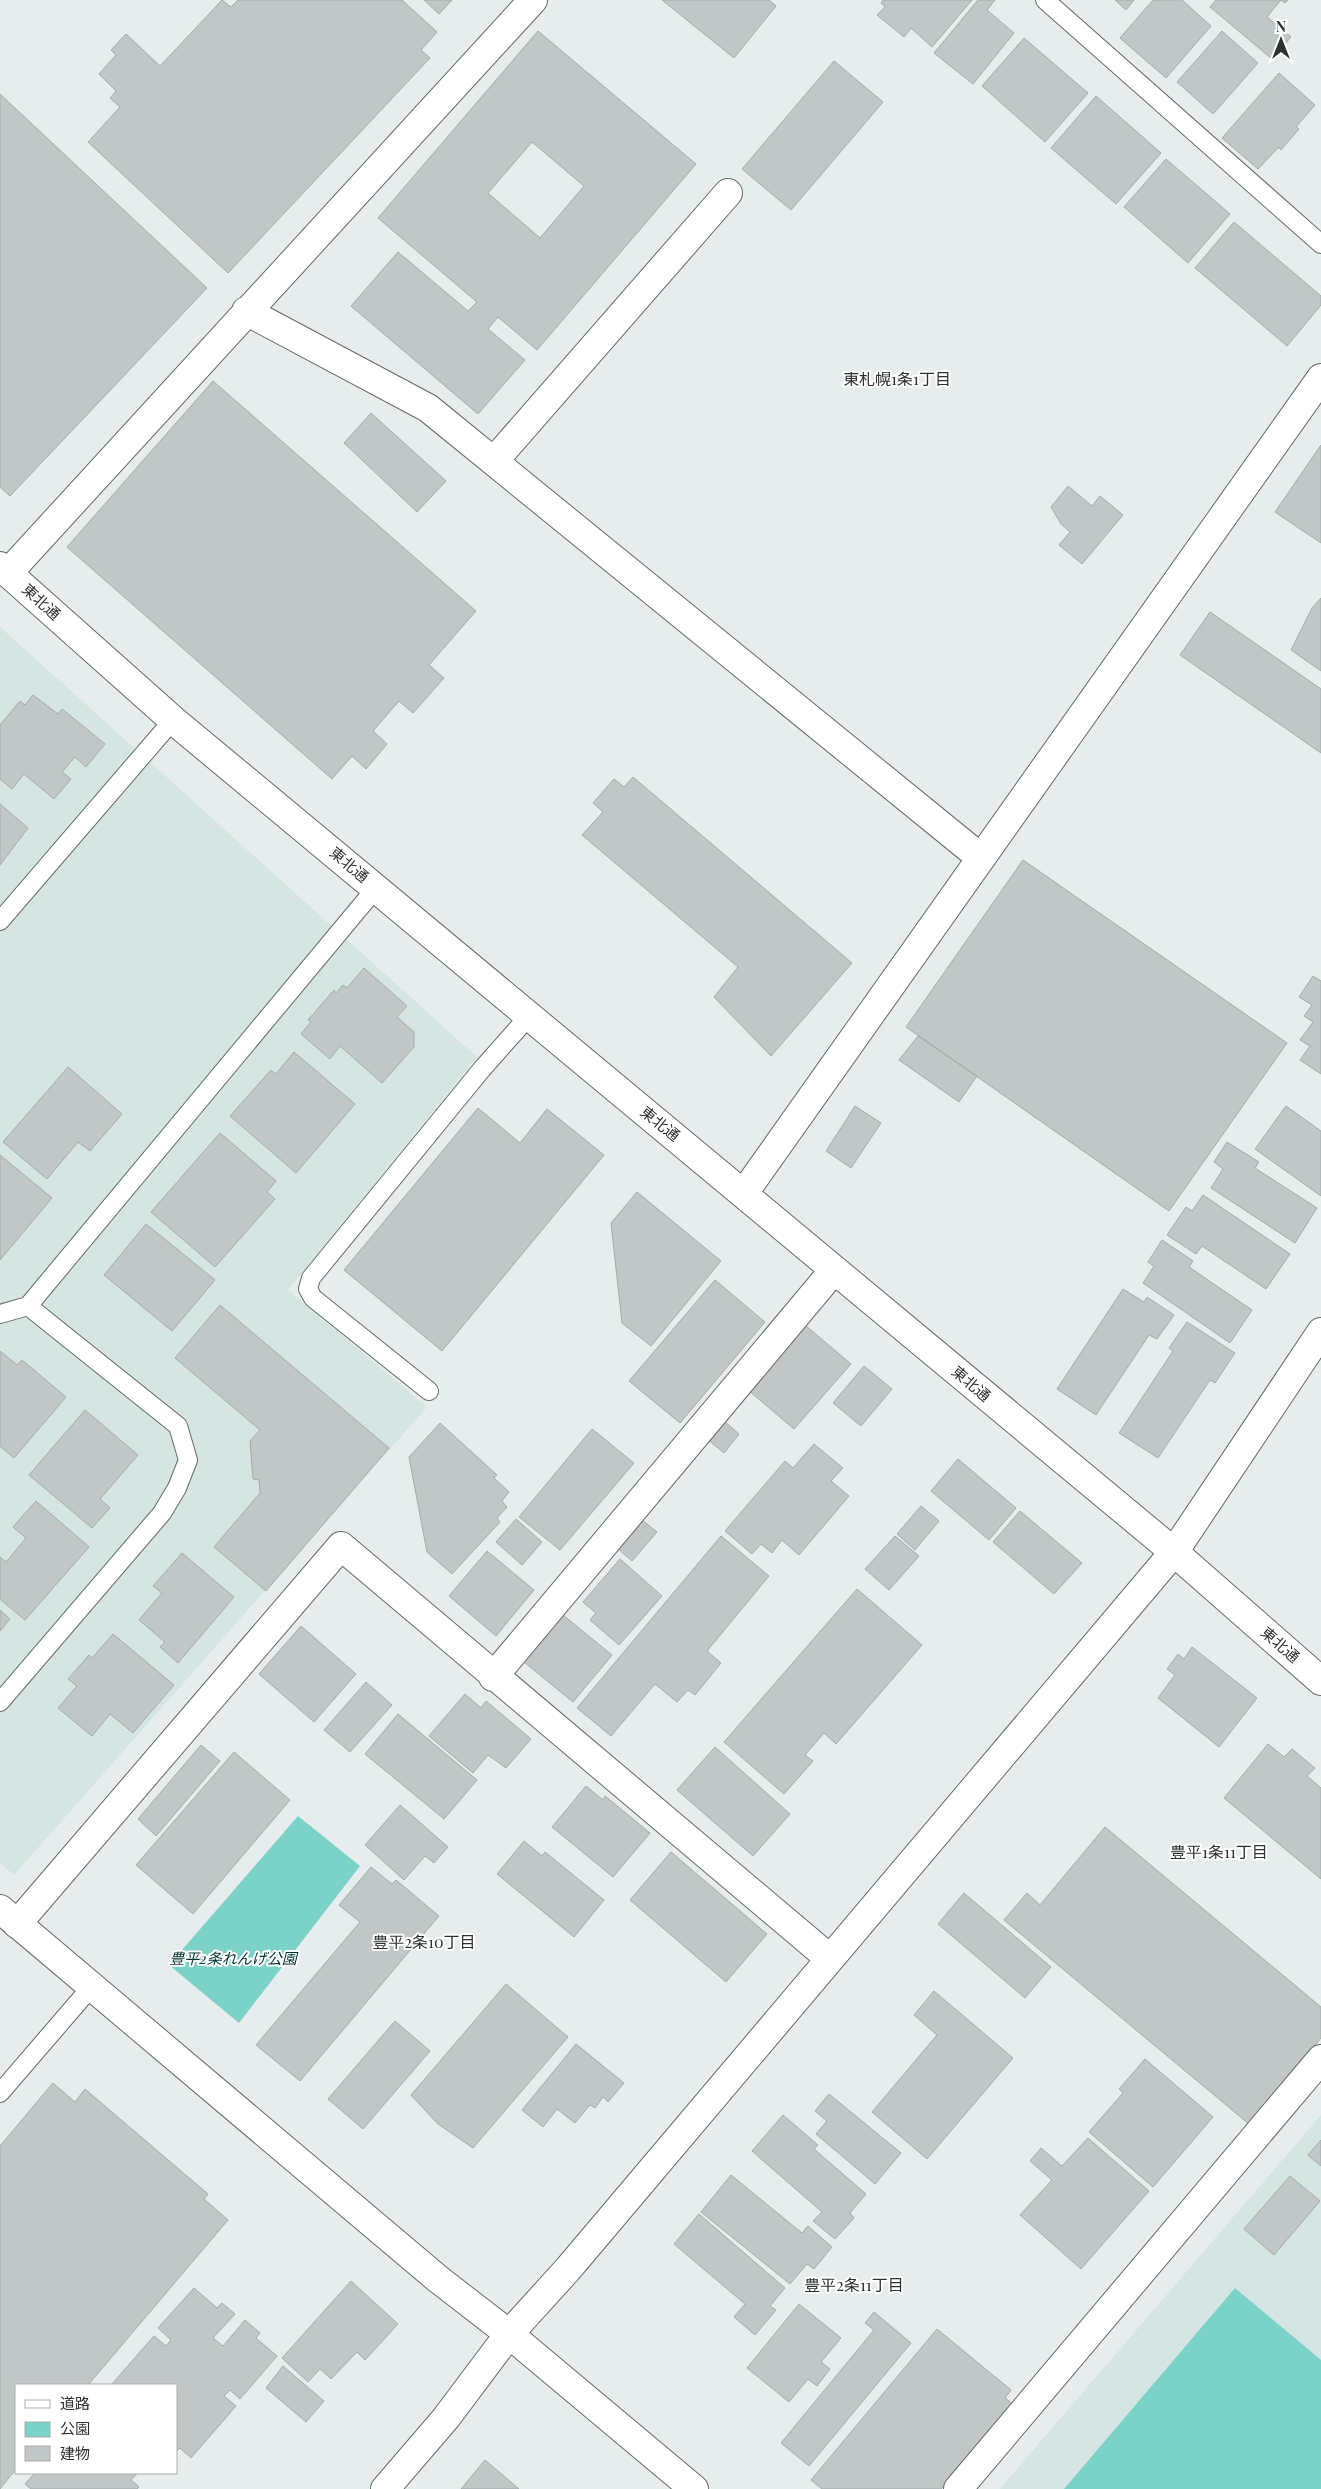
<svg xmlns="http://www.w3.org/2000/svg" width="1321" height="2489" viewBox="0 0 1321 2489" font-family="'Playfair Display','Noto Sans JP',serif">
<style>
.built{fill:#d4e5e2}
.green{fill:#7bd2c9}
.building{fill:#c1c7c6;stroke:#a4abaa;fill-rule:evenodd}
.lines{fill:none;stroke-linecap:round;stroke-linejoin:round}
.service-casing{stroke:#646a69;stroke-width:20}
.minor-casing{stroke:#646a69;stroke-width:30}
.tertiary-casing{stroke:#646a69;stroke-width:30}
.service{stroke:#fff;stroke-width:18}
.minor{stroke:#fff;stroke-width:28}
.tertiary{stroke:#fff;stroke-width:28}
.labels{text-anchor:middle;stroke-width:4;stroke-linejoin:round;paint-order:stroke}
.street-label{font-size:15px;fill:#2e3131;stroke:#fff}
.park-label{font-size:15px;font-style:italic;fill:#003430;stroke:#fff}
.neighbourhood-label{font-size:16px;fill:#2e3131;stroke:#fff}
</style>
<rect width="100%" height="100%" fill="#e6edec"/>
<path class="built" d="M0 627 477 1057 288 1290 427 1407 14 1875 0 1863Z
M1321 2115V2489H1000Z"/>
<path class="green" d="M298 1816 360 1866 239 2023 169 1965Z
M1235 2288 1321 2360V2489H1064Z"/>
<path class="building" d="M222 0 231 7 238 0H402L437 32 421 50 430 58 228 273 88 142 120 107 110 98 116 91 99 74 116 55 111 50 126 34 160 66Z
M424 0H452L439 14Z
M662 0H769L776 6 734 58Z
M883 0H972L932 47 911 28 904 37 877 15 885 7 881 3Z
M978 0H995L987 10 1014 33 973 84 934 53Z
M1115 0H1134L1126 10Z
M1153 0H1182L1211 26 1166 78 1120 38Z
M1216 0H1288L1285 3 1281 0 1267 17 1291 37 1272 59 1210 7Z
M538 31 696 164 537 350 498 317 488 329 525 360 478 414 351 306 398 252 468 311 477 302 378 218ZM532 142 584 186 540 238 488 193Z
M1222 31 1258 63 1213 114 1177 82Z
M1024 38 1088 93 1045 142 982 86Z
M834 61 883 102 791 210 742 169Z
M1279 73 1315 105 1296 127 1299 129 1281 150 1279 147 1258 169 1222 138Z
M0 94 207 288 10 496 0 487Z
M1096 96 1161 153 1116 204 1051 148Z
M1166 159 1230 214 1188 263 1124 207Z
M1234 222 1321 296V305L1287 346 1195 268Z
M213 381 476 611 429 665 444 678 413 713 399 701 373 731 387 744 366 769 352 756 332 779 67 547Z
M371 413 446 481 417 512 344 443Z
M1321 445V543L1275 512Z
M1068 486 1092 506 1100 496 1123 515 1082 564 1059 545 1070 532 1061 524 1051 507Z
M1321 598V671L1291 650 1312 608Z
M1210 612 1321 689V753L1180 655Z
M33 695 58 714 62 709 105 744 86 767 75 757 62 772 71 779 54 799 24 774 12 789 0 779V725L20 701 25 705Z
M633 777 852 963 771 1056 714 997 738 967 582 835 603 812 593 803 614 779 624 787Z
M0 804 28 828 0 865Z
M1023 860 1287 1043 1169 1211 906 1027Z
M364 968 407 1006 397 1017 414 1032V1047L382 1083 340 1046 330 1059 301 1034 311 1022 308 1020 334 990 336 993 343 985 347 988Z
M1313 976 1321 981V1074L1300 1060 1310 1046 1300 1040 1313 1022 1304 1016 1312 1005 1299 997Z
M918 1036 977 1076 959 1102 899 1060Z
M294 1052 355 1104 296 1173 230 1116 271 1070 276 1074Z
M68 1067 122 1114 90 1151 78 1142 47 1179 3 1142Z
M855 1106 881 1123 851 1168 826 1151Z
M1286 1106 1321 1131V1196L1255 1149Z
M478 1108 520 1143 547 1109 604 1155 442 1351 344 1270Z
M220 1133 276 1181 267 1192 275 1199 215 1267 151 1212Z
M1227 1142 1259 1162 1255 1168 1317 1208 1295 1243 1211 1188 1223 1169 1214 1162Z
M0 1155 52 1198 0 1260Z
M637 1192 721 1261 651 1346 622 1323 611 1223Z
M1203 1195 1290 1254 1266 1289 1202 1246 1196 1254 1167 1235 1186 1207 1192 1211Z
M146 1224 215 1280 172 1331 104 1275Z
M1162 1240 1193 1261 1189 1267 1252 1310 1230 1343 1143 1283 1154 1266 1148 1262Z
M715 1280 765 1322 680 1423 629 1381Z
M1123 1289 1144 1302 1147 1297 1174 1315 1157 1339 1149 1335 1096 1415 1057 1389Z
M220 1305 389 1448 266 1591 214 1547 260 1493 259 1480 253 1479 250 1441 260 1430 175 1358Z
M1187 1322 1235 1353 1215 1383 1210 1380 1158 1458 1119 1433 1173 1351 1169 1348Z
M805 1325 851 1364 794 1429 748 1390Z
M0 1351 17 1365 22 1360 66 1397 14 1458 0 1446Z
M864 1366 892 1389 861 1426 833 1403Z
M85 1410 138 1455 100 1499 110 1508 92 1528 29 1475Z
M722 1419 739 1434 724 1453 706 1438Z
M440 1423 497 1475 494 1478 509 1492 502 1501 507 1507 497 1518 500 1522 452 1574 427 1552 409 1457Z
M592 1429 634 1463 560 1550 519 1517Z
M814 1444 843 1468 831 1481 849 1496 799 1555 782 1540 772 1553 761 1544 752 1554 725 1531 785 1461 793 1468Z
M958 1459 1016 1508 989 1540 931 1491Z
M36 1501 89 1547 25 1620 0 1599V1557L6 1562 26 1538 13 1527Z
M921 1506 939 1521 915 1550 897 1534Z
M1020 1511 1082 1563 1054 1594 993 1542Z
M516 1519 542 1542 522 1565 496 1542Z
M641 1519 657 1532 632 1561 616 1547Z
M721 1536 769 1576 707 1651 721 1663 695 1695 688 1690 677 1702 655 1684 611 1736 577 1708Z
M895 1536 919 1556 889 1590 865 1569Z
M487 1551 534 1590 496 1636 449 1596Z
M182 1553 234 1597 178 1663 160 1647 165 1642 139 1620 162 1593 153 1586Z
M620 1559 662 1596 619 1645 590 1620 596 1613 583 1602Z
M857 1589 922 1645 836 1744 824 1733 805 1755 813 1761 784 1794 724 1742Z
M0 1610 10 1619 0 1631Z
M563 1615 612 1655 573 1702 524 1662Z
M301 1626 356 1674 314 1722 259 1674Z
M113 1634 174 1685 133 1733 110 1714 92 1736 58 1708 77 1686 68 1679 89 1655 92 1658Z
M1192 1647 1257 1698 1219 1747 1158 1698 1175 1675 1167 1669 1178 1654 1184 1659Z
M366 1682 392 1705 350 1752 324 1730Z
M465 1694 481 1708 486 1701 531 1739 506 1768 488 1755 473 1773 429 1736Z
M398 1714 477 1780 444 1819 365 1754Z
M1268 1744 1284 1757 1292 1749 1315 1768 1307 1776 1321 1788V1879L1224 1798Z
M201 1745 220 1761 156 1836 138 1819Z
M715 1747 790 1814 753 1856 677 1790Z
M234 1752 290 1800 193 1914 136 1865Z
M586 1786 603 1800 605 1796 650 1833 613 1877 552 1827Z
M400 1805 448 1847 434 1863 425 1856 404 1880 365 1845Z
M1105 1827 1321 2007V2038L1249 2124 1004 1920 1027 1893 1040 1905Z
M524 1841 542 1856 545 1852 604 1900 574 1937 497 1874Z
M671 1852 767 1934 726 1982 630 1900Z
M371 1867 392 1884 396 1880 439 1916 300 2081 256 2045 360 1922 339 1905Z
M964 1893 1051 1967 1025 1998 938 1924Z
M506 1984 568 2037 473 2148 438 2124 411 2095Z
M934 1991 1013 2058 927 2159 872 2112 937 2035 914 2015Z
M395 2021 430 2051 363 2129 328 2099Z
M576 2044 624 2083 608 2102 603 2097 595 2108 590 2105 575 2123 557 2109 543 2127 522 2110Z
M1145 2059 1213 2117 1153 2187 1089 2132 1123 2093 1119 2089Z
M53 2083 75 2102 85 2089 208 2194 204 2199 228 2220 88 2385H16V2469L0 2489V2146Z
M829 2094 901 2153 875 2184 816 2134 827 2121 815 2111Z
M783 2115 818 2145 814 2149 866 2194 850 2213 854 2218 835 2239 813 2221 822 2212 752 2151Z
M1088 2138 1149 2191 1081 2269 1020 2215 1052 2180 1030 2161 1041 2148 1062 2166Z
M1321 2140V2166L1308 2155Z
M731 2175 802 2233 808 2226 832 2247 814 2269 807 2264 790 2284 701 2212Z
M1290 2176 1320 2201 1274 2255 1244 2229Z
M699 2214 785 2288 770 2306 776 2310 755 2335 734 2317 745 2304 674 2244Z
M351 2281 398 2324 365 2360 357 2352 331 2379 320 2369 308 2382 282 2358Z
M194 2288 217 2308 222 2303 235 2314 213 2338 223 2346 245 2320 260 2333 256 2338 277 2356 240 2399 230 2390 224 2396 236 2406 191 2458 180 2448 176 2452V2385H111L154 2336 166 2346 171 2340 158 2328Z
M799 2304 841 2338 821 2362 830 2369 817 2386 808 2379 789 2402 747 2368Z
M874 2312 911 2343 809 2466 781 2443 874 2330 865 2323Z
M937 2329 1011 2390 1005 2398 1013 2404 941 2489H822L811 2480Z
M283 2366 324 2401 306 2422 266 2388Z
M485 2460 519 2489H461Z
M35 2473H138L131 2480 139 2487 137 2489H31L25 2484Z"/>
<g class="lines">
<g class="service-casing">
<path id="service" d="M1045 0 1321 244
M0 921 173 720
M0 1314 28 1306 376 888
M429 1391 313 1298 308 1289 311 1278 482 1069 529 1016
M0 1702 162 1513 177 1488 188 1460 178 1426 28 1306
M0 2093 92 1986"/>
</g>
<g class="minor-casing">
<path id="minor" d="M246 311 428 408 981 858
M494 461 728 193
M8 573 533 0
M493 1677 834 1270
M17 1924 341 1546 829 1958
M958 2489 1321 2059"/>
</g>
<g class="tertiary-casing">
<path id="tertiary" d="M0 566 173 720 1174 1552 1321 1681
M744 1193 1321 378
M0 1909 438 2279 509 2334 694 2489
M385 2489 446 2418 509 2334 568 2269 1174 1552 1321 1332"/>
</g>
<use href="#service" class="service"/>
<use href="#minor" class="minor"/>
<use href="#tertiary" class="tertiary"/>
</g>
<g class="labels">
<g class="street-label">
<text transform="translate(41 602) rotate(42)" y="5">東北通</text>
<text transform="translate(349 865) rotate(40)" y="5">東北通</text>
<text transform="translate(660 1124) rotate(39)" y="5">東北通</text>
<text transform="translate(971 1384) rotate(40)" y="5">東北通</text>
<text transform="translate(1280 1645) rotate(41)" y="5">東北通</text>
</g>
<g class="park-label">
<text x="233" y="1964">豊平2条れんげ公園</text>
</g>
<g class="neighbourhood-label">
<text x="897" y="385">東札幌1条1丁目</text>
<text x="1219" y="1858">豊平1条11丁目</text>
<text x="424" y="1948">豊平2条10丁目</text>
<text x="854" y="2291">豊平2条11丁目</text>
</g>
</g>
<rect x="15" y="2384" width="162" height="90" fill="#ffffff" stroke="#abadad"/>
<rect x="25" y="2400" width="25" height="8" fill="#ffffff" stroke="#abadad"/>
<text x="60" y="2409" font-size="15" fill="#2e3131">道路</text>
<rect x="25" y="2422" width="25" height="15" fill="#7bd2c9" stroke="#abadad"/>
<text x="60" y="2434" font-size="15" fill="#2e3131">公園</text>
<rect x="25" y="2446" width="25" height="15" fill="#c1c7c6" stroke="#abadad"/>
<text x="60" y="2459" font-size="15" fill="#2e3131">建物</text>
<g transform="translate(1281 40)" stroke="#ffffff" stroke-width="4" paint-order="stroke">
<path d="M0-4L9 19L0 12L-9 19Z" fill="#2e3131"/>
<text y="-8" font-size="14" font-weight="bold" text-anchor="middle" fill="#2e3131">N</text>
</g>
</svg>
